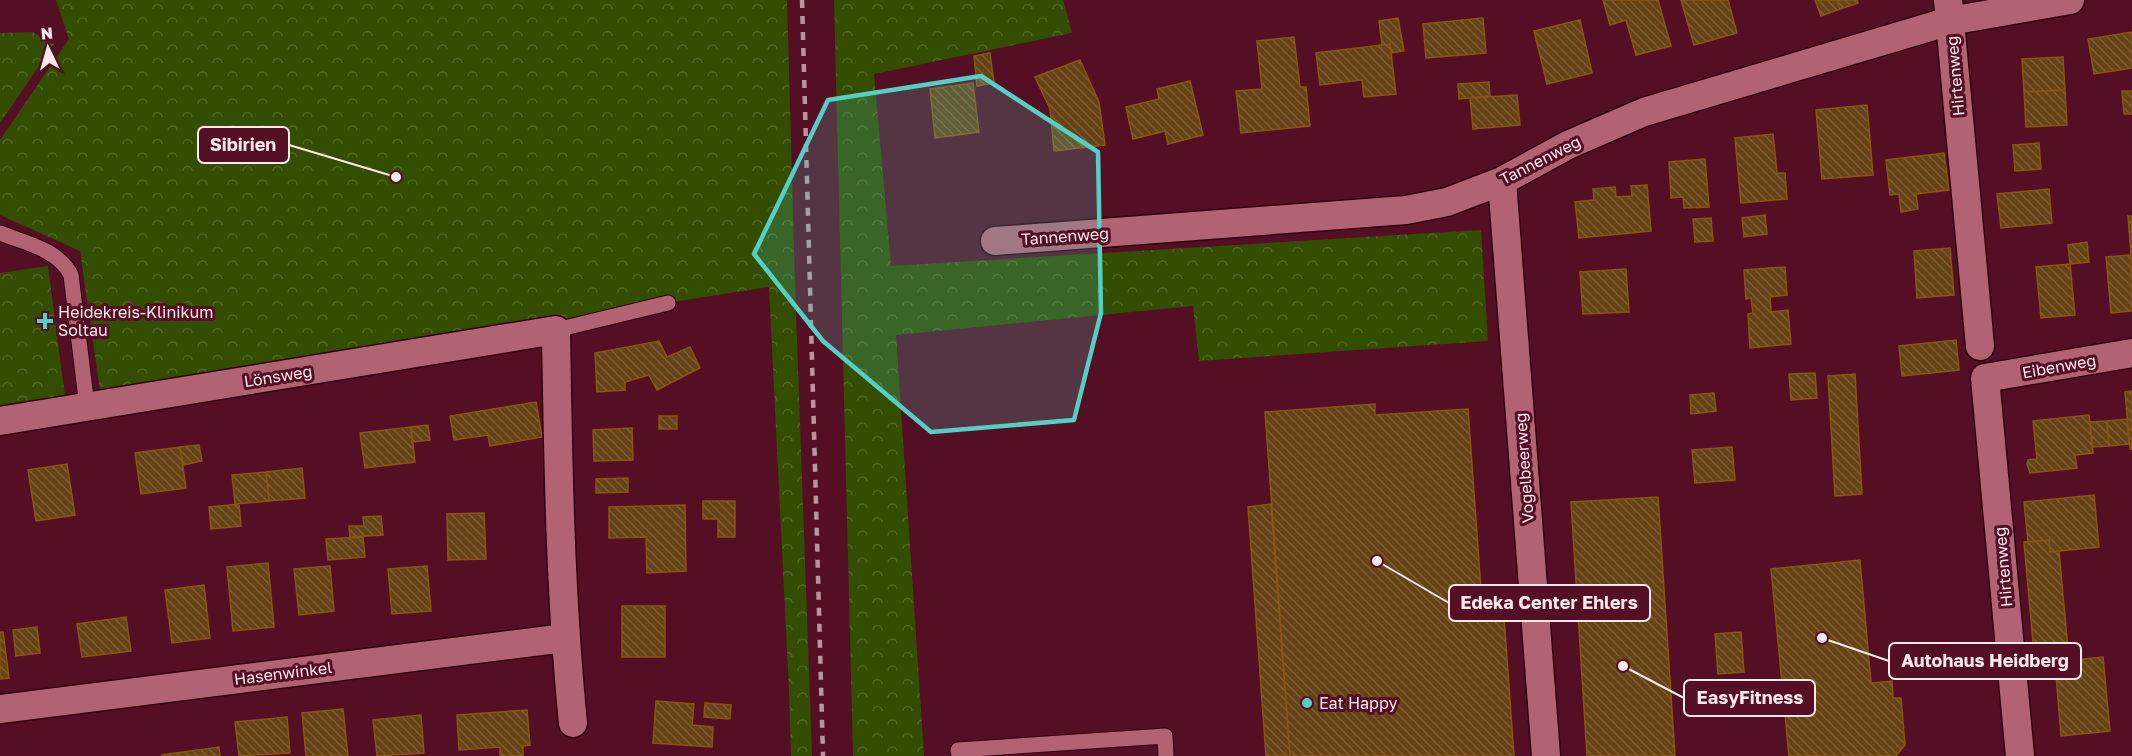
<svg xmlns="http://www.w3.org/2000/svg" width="2132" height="756" viewBox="0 0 2132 756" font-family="'Golos Text',sans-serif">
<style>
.forest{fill:url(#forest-crowns)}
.building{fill:url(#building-back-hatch);stroke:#885612;stroke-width:1.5}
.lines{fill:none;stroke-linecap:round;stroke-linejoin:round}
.lane-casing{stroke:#32000f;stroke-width:17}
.street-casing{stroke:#32000f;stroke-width:31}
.lane{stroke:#b26373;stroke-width:15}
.street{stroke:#b26373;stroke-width:28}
.rail{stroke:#ba949d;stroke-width:4.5;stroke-dasharray:8 8;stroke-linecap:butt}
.marked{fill:#55cec4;fill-opacity:0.2;stroke:#55cec4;stroke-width:4.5;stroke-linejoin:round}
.poi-dot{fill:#55cec4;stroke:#550f24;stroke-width:2}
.labels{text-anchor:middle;stroke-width:6;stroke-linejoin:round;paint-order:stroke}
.street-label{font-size:16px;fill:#fbe9eb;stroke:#550f24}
.poi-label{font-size:16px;fill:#fbe9eb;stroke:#550f24;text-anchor:start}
.leader{fill:none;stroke:#fbe9eb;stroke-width:2}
.callout-dot{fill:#fbe9eb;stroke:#550f24;stroke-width:2}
.callout{fill:#550f24;stroke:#fbe9eb;stroke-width:2}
.callout-label{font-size:18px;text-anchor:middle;font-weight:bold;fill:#fbe9eb}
</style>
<defs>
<pattern id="forest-crowns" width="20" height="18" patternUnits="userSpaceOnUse" patternTransform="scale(1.5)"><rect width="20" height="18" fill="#334d01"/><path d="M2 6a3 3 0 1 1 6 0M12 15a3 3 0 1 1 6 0" fill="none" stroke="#516726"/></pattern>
<pattern id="building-back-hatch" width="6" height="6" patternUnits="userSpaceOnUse" patternTransform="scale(1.5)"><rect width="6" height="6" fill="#664214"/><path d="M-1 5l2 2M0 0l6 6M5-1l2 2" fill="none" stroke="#7d5d36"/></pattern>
</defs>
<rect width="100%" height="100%" fill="#550f24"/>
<path class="forest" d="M56 0H787L795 285 812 756H791L789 691 769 287 100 391 80 251 0 215V140L69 39Z
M834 0H1063L1072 33 874 74 891 266 1481 230 1488 341 1199 361 1193 306 896 335 924 756H853Z
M32 32 54 44 0 123V33Z
M48 266 65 397 0 407V273Z"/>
<path class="building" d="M1603 0H1658L1671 46 1636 55 1626 20 1610 25Z
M1681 0H1728L1737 33 1694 45Z
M1815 0H1837L1840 9 1821 16Z
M1837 0H1857L1858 3 1840 9Z
M1398 18 1404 51 1391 53 1390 44 1382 45 1379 21Z
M1483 18 1486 53 1426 58 1423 24Z
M1580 20 1592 73 1547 84 1534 31Z
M2132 32V68L2094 74 2088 39Z
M1294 37 1300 87H1306L1310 126 1241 133 1236 91 1262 89 1257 41Z
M1390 44 1396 94 1364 97 1362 80 1320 85 1316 53Z
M990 53 994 83 977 86 974 56Z
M2063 57 2065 90 2024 92 2022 59Z
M1080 60 1099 102 1105 145 1054 151 1050 109 1035 77Z
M1190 81 1203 135 1168 144 1165 131 1133 139 1126 107 1159 99 1157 89Z
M1489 82 1490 96 1459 99 1458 84Z
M973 83 979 132 935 138 930 89Z
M2065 90 2067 125 2026 127 2024 92Z
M2122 91H2132V114H2124Z
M1517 95 1520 125 1473 129 1470 98Z
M1867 105 1873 175 1822 179 1816 110Z
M1773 134 1777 173H1785L1787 199 1741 203 1735 138Z
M2039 143 2041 169 2015 171 2013 145Z
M1944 153 1949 190 1916 194 1918 209 1901 212 1899 194 1890 195 1886 160Z
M1705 159 1709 207 1684 208 1683 197 1671 198 1669 162Z
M1647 185 1651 231 1579 238 1575 202 1594 200 1593 189 1615 187 1616 197 1632 196 1631 186Z
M2049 189 2052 223 2001 228 1997 194Z
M1765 215 1767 234 1744 237 1742 218Z
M2128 216H2132V255H2131Z
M1711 218 1713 241 1695 242 1693 219Z
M2087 242 2089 262 2070 264 2068 245Z
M1950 248 1954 295 1917 298 1914 251Z
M2131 255 2132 311 2111 313 2106 257Z
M2070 264 2075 315 2041 318 2036 267Z
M1785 267 1787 295 1770 297 1771 312 1788 310 1791 344 1750 348 1748 314 1753 313 1751 298 1746 299 1744 270Z
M1626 269 1629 312 1583 314 1580 272Z
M1956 340 1959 370 1902 376 1899 346Z
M659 341 667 357 690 347 700 368 657 390 649 375 625 382V390L597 392 595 353Z
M1815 373 1817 398 1791 400 1789 374Z
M1855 374 1862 494 1835 496 1828 376Z
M2132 391V449H2130L2125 392Z
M1714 393 1716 411 1691 414 1690 395Z
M536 402 542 437 490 446 488 435 454 440 450 416Z
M1375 404V415L1468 409 1483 618 1504 617 1514 756H1290L1265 412Z
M2089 415 2093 453 2075 455 2077 468 2030 473 2027 464 2028 460 2037 459 2033 421Z
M659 416H677V429H659Z
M2127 419 2129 444 2109 446 2107 421Z
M2107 421 2109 446 2092 447 2090 422Z
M428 425 430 440 412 442 411 427Z
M411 427 415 462 365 468 360 433Z
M632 428 633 460 594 461 593 430Z
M199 445 202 461 183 465 180 447Z
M180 447 186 488 141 494 135 453Z
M1732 447 1735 480 1695 483 1692 450Z
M67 464 75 515 36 521 28 470Z
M302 468 305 498 269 501 266 472Z
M266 472 269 501 235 504 232 475Z
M628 478V492L596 493V479Z
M2094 495 2099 547 2050 552 2049 540 2028 542 2024 502Z
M1658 497 1675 756H1587L1571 502Z
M703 501H735V537H718V519H703Z
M239 504 241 526 211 529 209 507Z
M1271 504 1290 756H1266L1248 507Z
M685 505 686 571 647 573 646 537 609 538V507Z
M484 513 486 559 448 560 447 514Z
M381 516 383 535 350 537 349 526H364L363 517Z
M363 537 365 557 328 560 326 539Z
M2049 540 2050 552 2059 551 2069 661 2035 664 2024 542Z
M1860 560 1871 683 1892 681 1893 698H1901L1905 745 1896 756H1789L1771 569Z
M268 563 274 627 233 631 227 567Z
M330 566 334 611 299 615 294 569Z
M427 566 431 611 392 614 388 569Z
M204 585 210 638 172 643 165 590Z
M622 606H665V657H622Z
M126 617 131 651 82 657 77 624Z
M37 627 40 653 16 656 13 630Z
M0 632H3L9 678 0 679Z
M1741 632 1744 672 1718 674 1715 634Z
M2103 657 2110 731 2061 736 2055 662Z
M656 701 694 704 692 725 713 727 712 747 653 743Z
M705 703 731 705 730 719 704 717Z
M343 709 348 756H306L302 713Z
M527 710 530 745 523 746V756H500V747L459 750 457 715Z
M421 715 424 753 377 756 373 720Z
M287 717 290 753 239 756 235 722Z
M219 747 220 756H162V755Z"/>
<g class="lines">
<g class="lane-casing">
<path id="lane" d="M0 233C25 243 58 249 71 275L87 407
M556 330 668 303
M959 756 958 750 1165 736 1166 756"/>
</g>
<g class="street-casing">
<path id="street" d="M1948 0 1980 346
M1502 181 1546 756
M995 241 1406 210 1447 202 1502 181 1568 145 1644 112 1950 21 2070 0
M0 421 556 330C558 461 560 593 573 723
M0 709 565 638
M2020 756 1985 378 2132 353"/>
</g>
<use href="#lane" class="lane"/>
<use href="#street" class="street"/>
<path class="rail" d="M802 0 823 756"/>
</g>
<path class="marked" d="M981 76 1098 152 1101 313 1074 420 931 432 823 341 754 254 828 100Z"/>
<g class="poi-dot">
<path d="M42 312h6v6h6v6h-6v6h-6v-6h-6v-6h6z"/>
<circle cx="1307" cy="703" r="6"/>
</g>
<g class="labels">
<g class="street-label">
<text transform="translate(1955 76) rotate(-95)" y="6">Hirtenweg</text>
<text transform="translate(1540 160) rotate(-27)" y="6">Tannenweg</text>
<text transform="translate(1065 236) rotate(-4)" y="6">Tannenweg</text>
<text transform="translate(2059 366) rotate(-10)" y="6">Eibenweg</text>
<text transform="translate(278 376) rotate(-9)" y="6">Lönsweg</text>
<text transform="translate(1524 468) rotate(-94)" y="6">Vogelbeerweg</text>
<text transform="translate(2003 567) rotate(-95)" y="6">Hirtenweg</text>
<text transform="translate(283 673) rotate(-7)" y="6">Hasenwinkel</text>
</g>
<g class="poi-label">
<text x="58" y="318">Heidekreis-Klinikum<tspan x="58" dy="18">Soltau</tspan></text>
<text x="1319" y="709">Eat Happy</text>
</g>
</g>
<path class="leader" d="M396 177L289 145M1377 561L1449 603M1822 638L1889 661M1623 666L1684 698"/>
<g class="callout-dot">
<circle cx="396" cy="177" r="6"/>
<circle cx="1377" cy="561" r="6"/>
<circle cx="1822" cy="638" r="6"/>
<circle cx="1623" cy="666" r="6"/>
</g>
<g class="callout">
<rect x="198" y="127" width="91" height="36" rx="6"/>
<rect x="1449" y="585" width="201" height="36" rx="6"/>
<rect x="1889" y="643" width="192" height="36" rx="6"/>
<rect x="1684" y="680" width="131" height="36" rx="6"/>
</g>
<g class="callout-label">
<text x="243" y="151">Sibirien</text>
<text x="1549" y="609">Edeka Center Ehlers</text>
<text x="1985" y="667">Autohaus Heidberg</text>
<text x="1750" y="704">EasyFitness</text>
</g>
<g transform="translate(48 48) rotate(355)" stroke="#550f24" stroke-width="4.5" paint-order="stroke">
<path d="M0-4.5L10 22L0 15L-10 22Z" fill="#fbe9eb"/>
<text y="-9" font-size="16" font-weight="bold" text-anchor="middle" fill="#fbe9eb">N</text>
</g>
</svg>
